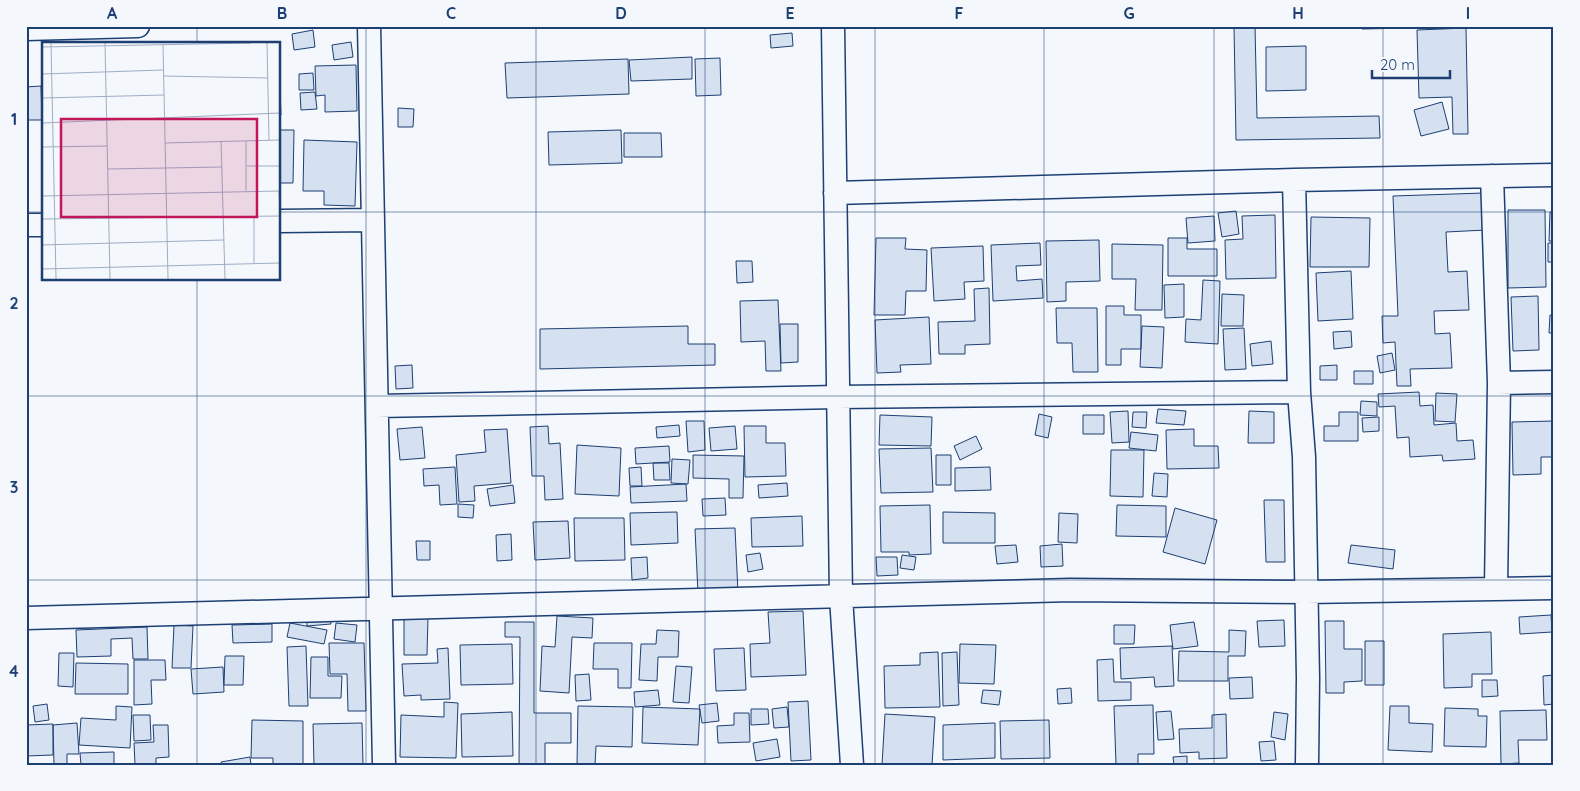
<svg xmlns="http://www.w3.org/2000/svg" width="1580" height="791" viewBox="0 0 1580 791" font-family="Quicksand,sans-serif">
<style>
.building{fill:#d5e0f0;stroke:#1d3f73}
.lines{fill:none;stroke-linecap:round;stroke-linejoin:round}
.street-casing{stroke:#1d3f73;stroke-width:25}
.street{stroke:#f4f7fb;stroke-width:22}
.grid{fill:none;stroke:#1d3f73;stroke-width:1;stroke-opacity:0.55}
.inset-road{fill:none;stroke:#9eadc5;stroke-width:1}
.view{fill:#c2185b;fill-opacity:0.15;stroke:#c2185b;stroke-width:2.5}
.inset-edge{fill:none;stroke:#1d3f73;stroke-width:2.5}
.neatline{fill:none;stroke:#1d3f73;stroke-width:2}
.grid-label{font-size:16px;text-anchor:middle;font-weight:bold;fill:#1d3f73}
</style>
<rect width="100%" height="100%" fill="#f4f7fb"/>
<path class="building" d="M1234 26H1255L1257 118 1379 116 1380 138 1236 140Z
M1362 26H1463V27L1362 29Z
M1466 28 1468 134H1453L1452 97 1419 98 1417 30Z
M313 30 315 47 294 50 292 34Z
M792 33 793 46 771 48 770 35Z
M351 42 353 57 334 60 332 45Z
M1306 46V90L1266 91V47Z
M692 57V79L631 81 629 60Z
M720 58 721 95 696 96 695 59Z
M628 59 629 94 507 98 505 63Z
M279 62 281 115H279Z
M356 65 357 111 325 112V95L316 96 315 66Z
M42 68H44V109Z
M313 73 314 90H299V74Z
M41 86 42 120H26V87Z
M315 92 317 109 301 110 300 93Z
M1442 102 1449 129 1421 136 1414 110Z
M398 108 414 109 413 127H398Z
M279 130H294L293 183H279Z
M621 130 622 163 549 165 548 132Z
M624 133H661L662 157H624Z
M304 140 357 142 355 206 324 205V191H303Z
M1484 193 1486 230 1446 232 1448 272 1467 271 1469 310 1434 311 1435 334 1450 333 1452 368 1410 369 1411 386H1397L1395 342 1383 343 1382 316H1398L1393 196Z
M1508 210H1545L1546 287 1508 288Z
M1236 211 1239 234 1222 237 1218 213Z
M1550 212H1554V241H1549Z
M1275 215 1276 278 1226 279 1225 240 1243 239 1242 216Z
M1214 216 1215 241 1188 243 1186 218Z
M1311 217 1370 218 1369 267H1310Z
M876 238H906L905 249 927 250 926 291H906L905 315H874Z
M1168 238H1187V249H1217V276H1168Z
M1099 240 1100 281 1066 282V301L1047 302 1046 241Z
M1040 243 1041 265 1016 266 1017 281 1042 279 1043 298 993 301 991 245Z
M1548 243H1554V262H1548Z
M1112 244 1163 245 1162 310H1135L1136 279H1112Z
M983 246 984 281 964 282 965 299 934 301 931 248Z
M736 261H752L753 282 737 283Z
M1351 271 1353 319 1318 321 1316 273Z
M1203 280 1220 281 1218 344 1185 342 1186 319 1201 320Z
M1184 284V317L1165 318 1164 285Z
M989 288 990 344 965 345V354H939L938 322 975 321 974 289Z
M1222 294 1244 295 1243 326H1221Z
M1538 296 1539 350 1513 351 1511 297Z
M778 300 781 371H766L765 341 741 342 740 301Z
M1106 306H1124V315H1141V349H1121V365H1106Z
M1056 308H1097L1098 372H1073L1072 343H1057Z
M1550 315 1554 316V333H1549Z
M929 317 931 364 900 365 901 372 877 373 875 320Z
M780 324H798V362L781 363Z
M688 326V344H715V365L540 369V329Z
M1142 326 1164 327 1162 368 1140 367Z
M1244 328 1246 369 1225 370 1223 329Z
M1351 331 1352 347 1334 349 1333 332Z
M1271 341 1273 364 1252 366 1250 344Z
M1392 353 1395 370 1380 373 1377 356Z
M412 365 413 388 396 389 395 366Z
M1337 365V380H1320V366Z
M1354 371H1373V384H1354Z
M1419 392 1420 406 1433 405 1434 425 1456 423 1457 441 1473 440 1475 459 1443 461 1442 455 1410 457 1409 437 1397 438 1395 406 1379 407 1378 394Z
M1436 393 1457 394 1455 422 1435 421Z
M1361 401 1377 402V416L1360 415Z
M1158 409 1186 411 1184 425 1156 423Z
M1128 411 1129 442 1112 443 1110 412Z
M1249 411 1274 412V443H1248Z
M1133 412H1147L1146 428 1132 427Z
M1339 412H1358V441H1324V426H1339Z
M1039 414 1052 417 1048 438 1035 435Z
M880 415 932 417 931 446 879 445Z
M1083 415H1104V434H1083Z
M1379 417V431L1363 432 1362 418Z
M686 421H704L705 450 688 452Z
M1554 421V457H1541V474L1513 475 1512 422Z
M679 425 680 436 657 438 656 427Z
M548 426 549 444 560 443 563 499 545 500 544 476H532L530 427Z
M735 426 737 449 711 451 709 428Z
M744 426H766V443H785L786 476 745 477Z
M422 427 425 458 400 460 397 429Z
M507 429 511 483 474 486 475 501 459 502 456 455 486 452 484 430Z
M1194 429V446H1218L1219 468 1167 469 1166 430Z
M1131 432 1158 435 1156 451 1129 448Z
M976 436 982 449 960 460 954 446Z
M577 445 621 448 619 496 575 494Z
M669 446 670 462 636 464 635 448Z
M931 448 933 492 881 493 879 449Z
M1111 450H1144L1143 497 1110 496Z
M693 455 744 456 743 498H729V479L693 478Z
M936 455H951V485H936Z
M672 459 690 460 688 484 671 483Z
M653 463H669L670 480H654Z
M455 467 457 504 440 505 439 485 424 486 423 469Z
M641 467 642 486H630L629 468Z
M990 467 991 490 955 491V468Z
M1154 473 1168 474 1167 497 1152 496Z
M787 483 788 496 759 498 758 485Z
M686 484 687 501 631 503 630 487Z
M513 485 515 503 490 506 487 489Z
M725 498 726 515 703 516 702 499Z
M1264 500H1284L1285 562H1266Z
M458 504 474 505 473 518 458 517Z
M930 505 931 554 909 555V552H881L880 506Z
M1117 505 1166 506V537L1116 536Z
M1175 508 1217 520 1205 564 1163 552Z
M677 512 678 543 631 545 630 513Z
M943 512 995 513V543H943Z
M1059 513 1078 514 1077 543 1058 542Z
M802 516 803 546 752 547 751 518Z
M574 518H624L625 560 575 561Z
M568 521 570 558 535 560 533 522Z
M735 528 738 593 698 594 695 529Z
M511 534 512 560 497 561 496 535Z
M416 541H430V560H417Z
M1062 544 1063 566 1041 567 1040 546Z
M1016 545 1018 562 997 564 995 546Z
M1351 545 1395 550 1393 569 1348 563Z
M760 553 763 569 748 572 746 555Z
M902 555 916 557 914 570 900 568Z
M647 557 648 578 632 580 631 558Z
M876 557H897L898 575 877 576Z
M330 610 331 624 307 626 306 612Z
M803 611 806 675 751 677 750 644 770 643 768 612Z
M1551 615 1552 632 1520 634 1519 617Z
M557 616 593 618 592 638 572 637 569 693 540 691 542 646 555 647Z
M404 617H428L427 655H404Z
M1284 620 1285 646 1259 647 1257 621Z
M1325 621H1344V649H1362V681L1344 682V693H1326Z
M505 622H534V713H571V743H545V765H519L520 637H505Z
M1194 622 1198 646 1173 649 1170 625Z
M290 623 327 630 324 644 287 637Z
M336 623 357 625 355 642 334 639Z
M272 624V642L233 643 232 625Z
M174 625 193 626 191 668H172Z
M1114 625H1135L1134 644H1114Z
M147 627 148 659H133L132 638 111 639V656L77 657 76 630Z
M657 630 679 631 678 657H658L657 681 639 680 641 644H656Z
M1229 630 1246 631 1245 656H1228V681H1178L1179 651 1229 652Z
M1491 632 1492 674H1472V687L1444 688 1443 634Z
M1365 641H1384V685H1365Z
M329 643H364L366 711H348L347 674H330Z
M594 643H632L631 688H618V669H593Z
M512 644 513 684 461 685 460 645Z
M960 644 996 645 994 684 959 683Z
M306 646 308 706H289L287 647Z
M1172 646 1174 686 1155 687 1154 677 1121 679 1120 648Z
M448 648 450 699 421 700V695L404 696 402 664 438 663 437 649Z
M744 648 746 690 716 691 714 649Z
M938 652 940 707 885 708 884 666 920 665V653Z
M957 652 959 705 943 706 942 653Z
M59 653H74L73 687 58 686Z
M225 656H244L243 685H224Z
M311 657H328V676H342L341 698H310Z
M1113 659 1114 682H1131V700L1098 701 1097 660Z
M134 660H165L166 680H151L152 704 134 705Z
M76 663 128 664V694H75Z
M676 666 692 667 689 703 673 702Z
M223 667 224 692 193 694 191 669Z
M589 674 591 700 576 701 575 675Z
M1554 675V704L1544 705 1543 676Z
M1252 677 1253 698 1230 699 1229 678Z
M1482 680H1497L1498 696 1482 697Z
M1071 688 1072 703 1058 704 1057 689Z
M658 690 660 705 635 707 634 692Z
M983 690 1001 691 999 705 981 703Z
M808 701 811 760 791 761 788 702Z
M444 702 458 703 456 758 400 757 401 715 444 717Z
M717 703 719 721 702 723 699 705Z
M47 704 49 720 35 722 33 706Z
M1153 705 1154 754H1138V765H1116L1114 706Z
M116 706 132 707 130 748 79 745 81 718 116 720Z
M578 706 633 707 632 747 596 746 595 765H577Z
M1390 706H1409V723L1433 724 1432 752 1388 750Z
M643 707 700 709 698 745 642 743Z
M787 707 789 727 774 728 772 709Z
M1445 708 1478 709V716H1487L1486 747 1444 746Z
M751 709H768L769 724 751 725Z
M1546 710 1547 740H1518L1519 763 1501 764 1500 711Z
M1171 711 1174 739 1158 740 1156 712Z
M512 712 513 756 462 757 461 714Z
M1274 712 1288 714 1285 740 1271 737Z
M734 713H749L750 742 718 743 717 726 734 725Z
M885 714 935 717 932 765H882Z
M1226 714 1227 758 1199 759V752L1180 753 1179 729 1212 728V715Z
M133 715H150L151 740 134 741Z
M252 720 303 721V765H273V758H251Z
M1049 720 1050 758 1001 759 1000 721Z
M77 723 79 754H67V765H54L53 725Z
M362 723 363 765H314L313 724Z
M995 723V758L943 760V725Z
M53 724V755L26 756V725Z
M153 725H168L169 757 156 758V765H135L134 743 154 742Z
M777 739 780 757 756 761 753 743Z
M1274 741 1276 760 1261 761 1259 742Z
M114 752V765H81L80 753Z
M1187 756V765H1174L1173 757Z
M250 757 251 765H222L221 762Z"/>
<g class="lines">
<g class="street-casing">
<path id="street" d="M369 26 384 765
M833 26 841 597 852 765
M26 29 138 26
M1492 176 1499 383 1496 588
M1294 180 1299 392 1304 457 1308 678 1307 765
M835 193 1294 180 1554 175
M279 221 373 220
M26 225H44
M1499 383 1554 382
M377 406 838 397 1299 392
M26 618 1070 590 1306 592 1554 588"/>
</g>
<use href="#street" class="street"/>
</g>
<path class="grid" d="M197 26V44M366 26V765M536 26V765M705 26V765M875 26V765M1044 26V765M1214 26V765M1383 26V765M26 212H44M279 212H1554M197 279V765M26 396H1554M26 580H1554"/>
<g transform="translate(42 42)">
<rect width="238" height="238" fill="#f4f7fb"/>
<path class="inset-road" d="M9 1 14 237M63 1 68 237M225 1 227 98M121 3 126 237M0 5 209 1M0 32 121 28M121 34 226 36M0 56 122 53M0 81 238 71M179 99 183 237M204 99V149M123 101 238 98M0 105 65 104M205 124H238M66 127 180 125M237 149 238 173M0 154 238 149M212 174V221M0 177 238 174M0 203 182 198M0 227 238 221"/>
<path class="view" d="M19 77H215V175H19Z"/>
<rect width="238" height="238" class="inset-edge"/>
</g>
<rect width="1580" height="791" fill="none" stroke="#f4f7fb" stroke-width="55"/>
<path d="M1372 70v8h78v-8" fill="none" stroke="#1d3f73" stroke-width="2.5"/>
<text x="1380" y="70" font-size="15" fill="#1d3f73" stroke="#f4f7fb" stroke-width="4" paint-order="stroke">20 m</text>
<rect x="28" y="28" width="1524" height="736" class="neatline"/>
<g class="grid-label">
<text x="112" y="19">A</text>
<text x="282" y="19">B</text>
<text x="451" y="19">C</text>
<text x="621" y="19">D</text>
<text x="790" y="19">E</text>
<text x="959" y="19">F</text>
<text x="1129" y="19">G</text>
<text x="1298" y="19">H</text>
<text x="1468" y="19">I</text>
<text x="14" y="125">1</text>
<text x="14" y="309">2</text>
<text x="14" y="493">3</text>
<text x="14" y="677">4</text>
</g>
</svg>
